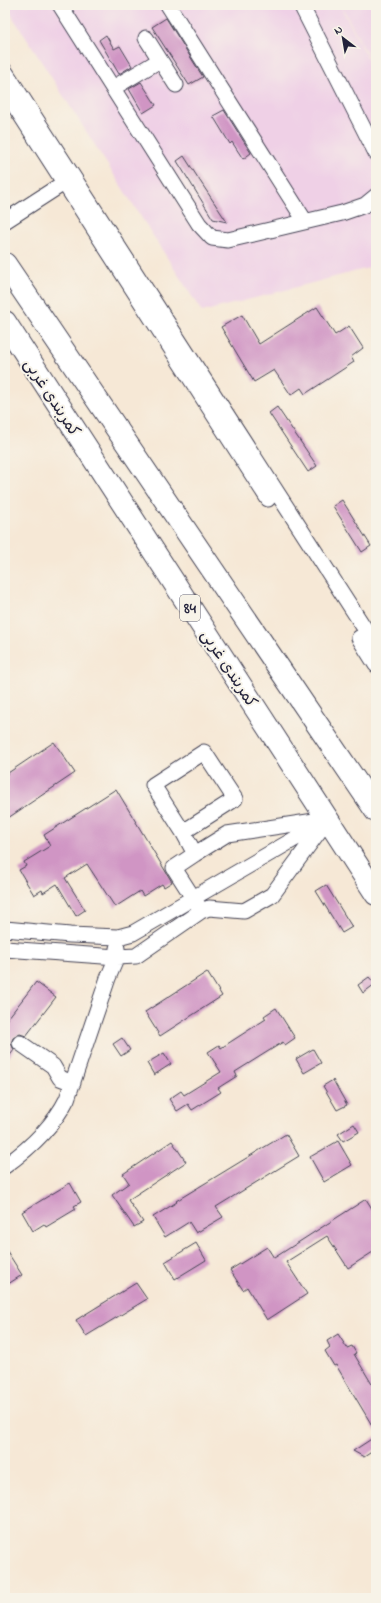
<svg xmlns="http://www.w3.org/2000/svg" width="381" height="1603" viewBox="0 0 381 1603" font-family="'Indie Flower','Playpen Sans Arabic',sans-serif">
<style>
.built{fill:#efd0e6}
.building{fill:#d095c4}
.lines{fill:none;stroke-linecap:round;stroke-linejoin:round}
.minor-casing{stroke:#424052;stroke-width:17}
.highway-casing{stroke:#424052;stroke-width:24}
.minor{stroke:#fff;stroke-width:15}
.highway{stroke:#fff;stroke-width:22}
.labels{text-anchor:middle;stroke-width:4;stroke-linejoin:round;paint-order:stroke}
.shield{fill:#f7f3e8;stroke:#62616f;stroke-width:1}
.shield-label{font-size:15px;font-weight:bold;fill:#22223b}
.street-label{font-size:16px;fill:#22223b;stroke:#f7f3e8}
</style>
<rect width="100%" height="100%" fill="#f7f3e8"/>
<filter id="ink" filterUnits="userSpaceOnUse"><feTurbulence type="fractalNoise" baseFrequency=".025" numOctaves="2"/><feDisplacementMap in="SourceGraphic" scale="8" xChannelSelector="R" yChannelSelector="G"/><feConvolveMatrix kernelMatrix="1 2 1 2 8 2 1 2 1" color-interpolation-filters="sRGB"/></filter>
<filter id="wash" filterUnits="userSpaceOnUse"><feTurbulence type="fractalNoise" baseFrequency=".012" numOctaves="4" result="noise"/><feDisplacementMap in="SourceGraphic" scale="16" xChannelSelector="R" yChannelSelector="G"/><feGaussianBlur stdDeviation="0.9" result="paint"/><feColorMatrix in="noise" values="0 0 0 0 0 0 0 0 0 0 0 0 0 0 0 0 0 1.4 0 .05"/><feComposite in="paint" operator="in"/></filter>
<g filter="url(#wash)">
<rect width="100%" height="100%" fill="#f6e8d6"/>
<path class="built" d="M5 5H340L376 74V266L202 312Z
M341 5H376V72Z"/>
<g id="blocks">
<path class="building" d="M166 18 203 77 189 85 152 27Z
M106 35 114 49 120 46 132 66 119 74 99 40Z
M141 82 156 105 143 113 129 89Z
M224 110 251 153 243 159 232 142 230 144 213 116Z
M184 156 200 181 227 222 213 219 177 161Z
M317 307 335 335 349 326 363 348 351 357 354 362 305 394 301 388 291 395 274 370 254 382 221 327 242 315 259 344Z
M277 407 317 466 308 472 269 413Z
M342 500 371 546 362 552 333 506Z
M54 742 75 773 5 820V775Z
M116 789 172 882 164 887 162 884 143 896 140 891 115 907 87 864 65 878 85 910 76 916 57 884 43 893 42 890 34 895 19 870 26 866 24 862 50 846 44 835Z
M326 885 352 927 342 933 316 891Z
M207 972 222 996 160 1036 145 1012Z
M369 977 375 984 363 993 358 985Z
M36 982 56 997 26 1036 20 1034 13 1038 11 1043 14 1050 5 1062V1022Z
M276 1008 295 1038 285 1045 283 1042 235 1072 237 1076 218 1088 221 1092 192 1110 188 1104 177 1111 169 1099 181 1091 184 1095 221 1072 208 1052 219 1045 221 1048 266 1019 264 1016Z
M122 1038 130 1050 121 1056 113 1044Z
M313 1049 321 1063 304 1073 296 1059Z
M164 1053 171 1064 154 1075 147 1063Z
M333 1080 347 1105 337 1110 323 1086Z
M354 1124 359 1132 343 1141 338 1134Z
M286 1134 299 1156 216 1207 223 1217 196 1233 189 1222 165 1237 153 1217 177 1202 176 1201Z
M172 1141 186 1162 128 1200 143 1222 134 1227 112 1195 129 1183 123 1174Z
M338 1141 352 1165 324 1182 310 1157Z
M70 1183 81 1202 74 1206 76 1209 46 1227 44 1224 33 1231 22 1212Z
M366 1199 376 1215V1250L348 1268 327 1236 286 1262 307 1294 267 1320 247 1287 243 1290 230 1270 267 1247 274 1258Z
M196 1243 206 1260 175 1279 165 1262Z
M5 1248 22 1275 5 1286Z
M136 1283 147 1299 86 1336 76 1320Z
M338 1334 347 1348 352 1346 356 1353 354 1354 376 1391V1432L336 1365 334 1366 325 1351 330 1347 327 1341Z
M376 1436V1449L364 1457 353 1451Z"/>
</g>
</g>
<g filter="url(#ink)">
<use href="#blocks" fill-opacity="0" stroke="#424052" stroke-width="1"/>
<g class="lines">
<g class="minor-casing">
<path id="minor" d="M60 5 199 224 212 238 228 240 342 213 365 205 376 196
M168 5 305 221
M301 5 376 153
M146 38 176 85
M5 71 376 646
M113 88 160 60
M5 91 268 499
M5 221 73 177
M359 638 376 665
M204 752 235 799 183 832 153 785Z
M183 832 195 854 174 868 199 907
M195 854 227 834 321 820
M5 929 70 935 118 937 133 933 322 823
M5 949 117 957 136 956 201 911 209 908 244 911 272 895 328 819
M20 1043 53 1066 60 1078 73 1083
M5 1166C30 1148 53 1127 67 1099L108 978 117 957V948"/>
</g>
<g class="highway-casing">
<path id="highway" d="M5 264 376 811
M5 322 376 894"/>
</g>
<use href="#minor" class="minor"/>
<use href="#highway" class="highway"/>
</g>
</g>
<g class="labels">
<rect class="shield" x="180" y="595" width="20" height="26" rx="3"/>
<g class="shield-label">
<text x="190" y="613">84</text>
</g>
<g class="street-label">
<text transform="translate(53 397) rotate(57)" y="6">کمربندی غربی</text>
<text transform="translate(230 668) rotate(57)" y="6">کمربندی غربی</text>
</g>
</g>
<rect width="381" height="1603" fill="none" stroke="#f7f3e8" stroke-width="20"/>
<g transform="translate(343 38) rotate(329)" stroke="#f7f3e8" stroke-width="3" paint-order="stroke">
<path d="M0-3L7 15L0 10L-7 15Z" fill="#22223b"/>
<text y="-6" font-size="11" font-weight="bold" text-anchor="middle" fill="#22223b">N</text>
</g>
</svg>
